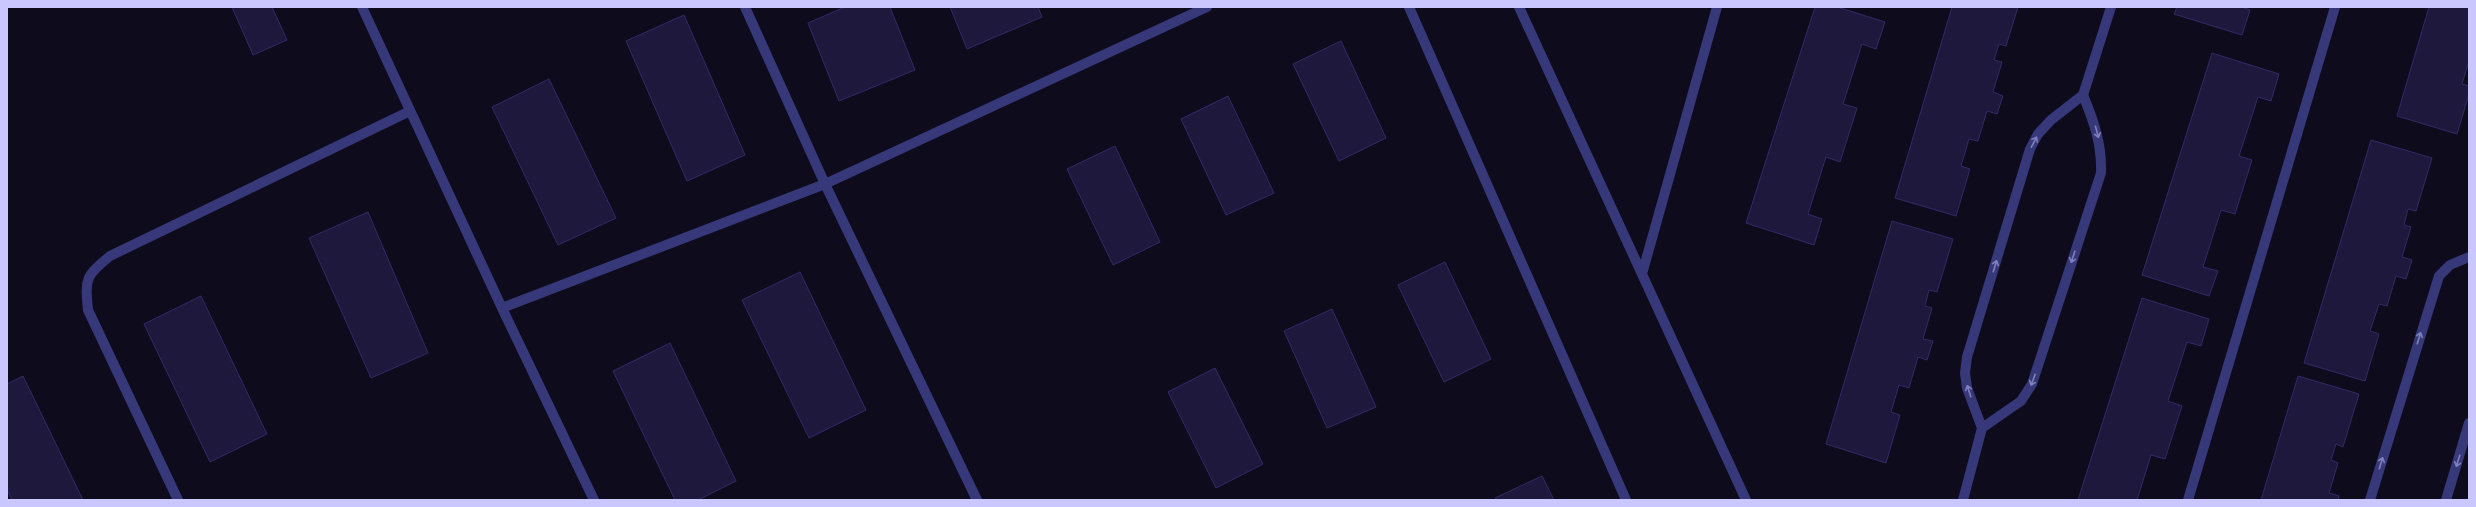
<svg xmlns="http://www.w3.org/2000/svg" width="2476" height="507" viewBox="0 0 2476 507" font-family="Roboto,sans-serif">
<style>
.building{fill:#1d183c;stroke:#332a68}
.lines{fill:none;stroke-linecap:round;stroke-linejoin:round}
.minor{stroke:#37387a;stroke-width:10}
.oneway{stroke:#8080bc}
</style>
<rect width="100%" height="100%" fill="#0d0b1c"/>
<path class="building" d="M232 7H272L287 40 253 55Z
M845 7H890L915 70 839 101 808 23Z
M950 7H1038L1042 17 967 49Z
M1815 7H1837L1885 22 1876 49 1862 44 1843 104 1857 108 1840 162 1826 157 1808 214 1822 219 1814 245 1746 223Z
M1952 7H2018L2006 46 1999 44 1994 60 2002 62 1993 92 2003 96 1997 114 1987 111 1978 141 1969 139 1961 166 1970 169 1956 216 1895 198Z
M2177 7H2242L2250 10 2242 35 2174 14Z
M2429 7H2469V61L2462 84 2469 86V94L2457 134 2397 116Z
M684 15 745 155 687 181 626 41Z
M1341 41 1386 138 1339 161 1293 64Z
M2212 53 2279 74 2271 101 2258 97 2239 156 2252 160 2235 214 2221 210 2203 267 2218 271 2209 296 2142 275Z
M549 79 616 218 558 245 492 107Z
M1228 96 1274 193 1226 215 1181 119Z
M2371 140 2432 158 2416 211 2408 209 2404 225 2411 227 2402 257 2412 260 2406 279 2396 276 2387 306 2379 304 2370 331 2379 334 2365 381 2304 363Z
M1115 146 1160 242 1113 265 1067 169Z
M368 212 428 353 371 378 309 238Z
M1892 221 1953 239 1937 292 1929 290 1925 306 1932 308 1923 339 1933 341 1927 360 1918 357 1909 388 1899 385 1891 412 1900 415 1886 463 1826 444Z
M1445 262 1491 359 1444 382 1398 285Z
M800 272 866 410 809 438 742 300Z
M201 296 267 434 210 462 144 324Z
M2142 298 2209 319 2201 346 2187 342 2168 401 2182 406 2165 459 2151 455 2137 500H2078Z
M1332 309 1376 407 1327 428 1284 331Z
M670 343 736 481 698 500H675L613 371Z
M1215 368 1263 464 1216 488 1168 392Z
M23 376 83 500H12L7 489V384Z
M2298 376 2359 394 2343 447 2336 444 2331 460 2338 463 2329 493 2339 496 2338 500H2261Z
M1542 476 1554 500H1496L1495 498Z"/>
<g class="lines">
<path class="minor" d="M362 7 502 308
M745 7 825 184 977 500
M1409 7 1626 500
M1519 7 1746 500
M1642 274 1717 7
M1982 428 2021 401 2032 384 2101 173C2102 144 2094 122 2083 95
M178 500 88 310C85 278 85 277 110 256L410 111
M594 500 502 308 825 184 1207 7
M1963 500 1982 428 1967 388 1965 373 1967 357 2030 149 2038 134 2051 120 2083 95 2111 7
M2188 500 2335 7
M2370 500 2439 276 2450 265 2469 257
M2446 500 2469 423"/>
</g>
<defs><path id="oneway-shaft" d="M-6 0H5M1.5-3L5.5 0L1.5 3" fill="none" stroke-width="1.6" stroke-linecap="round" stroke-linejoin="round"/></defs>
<g class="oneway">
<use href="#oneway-shaft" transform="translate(2097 132) rotate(75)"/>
<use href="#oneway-shaft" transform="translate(2034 142) rotate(-63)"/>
<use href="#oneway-shaft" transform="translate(2073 257) rotate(108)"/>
<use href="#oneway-shaft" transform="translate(1995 266) rotate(-73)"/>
<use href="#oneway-shaft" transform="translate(2419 338) rotate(-73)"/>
<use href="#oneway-shaft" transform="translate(2033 380) rotate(111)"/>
<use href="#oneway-shaft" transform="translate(1969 391) rotate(-108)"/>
<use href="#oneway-shaft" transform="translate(2458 461) rotate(107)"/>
<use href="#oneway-shaft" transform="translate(2381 463) rotate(-73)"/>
</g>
<rect width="2476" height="507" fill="none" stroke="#cac7fe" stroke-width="16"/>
</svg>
